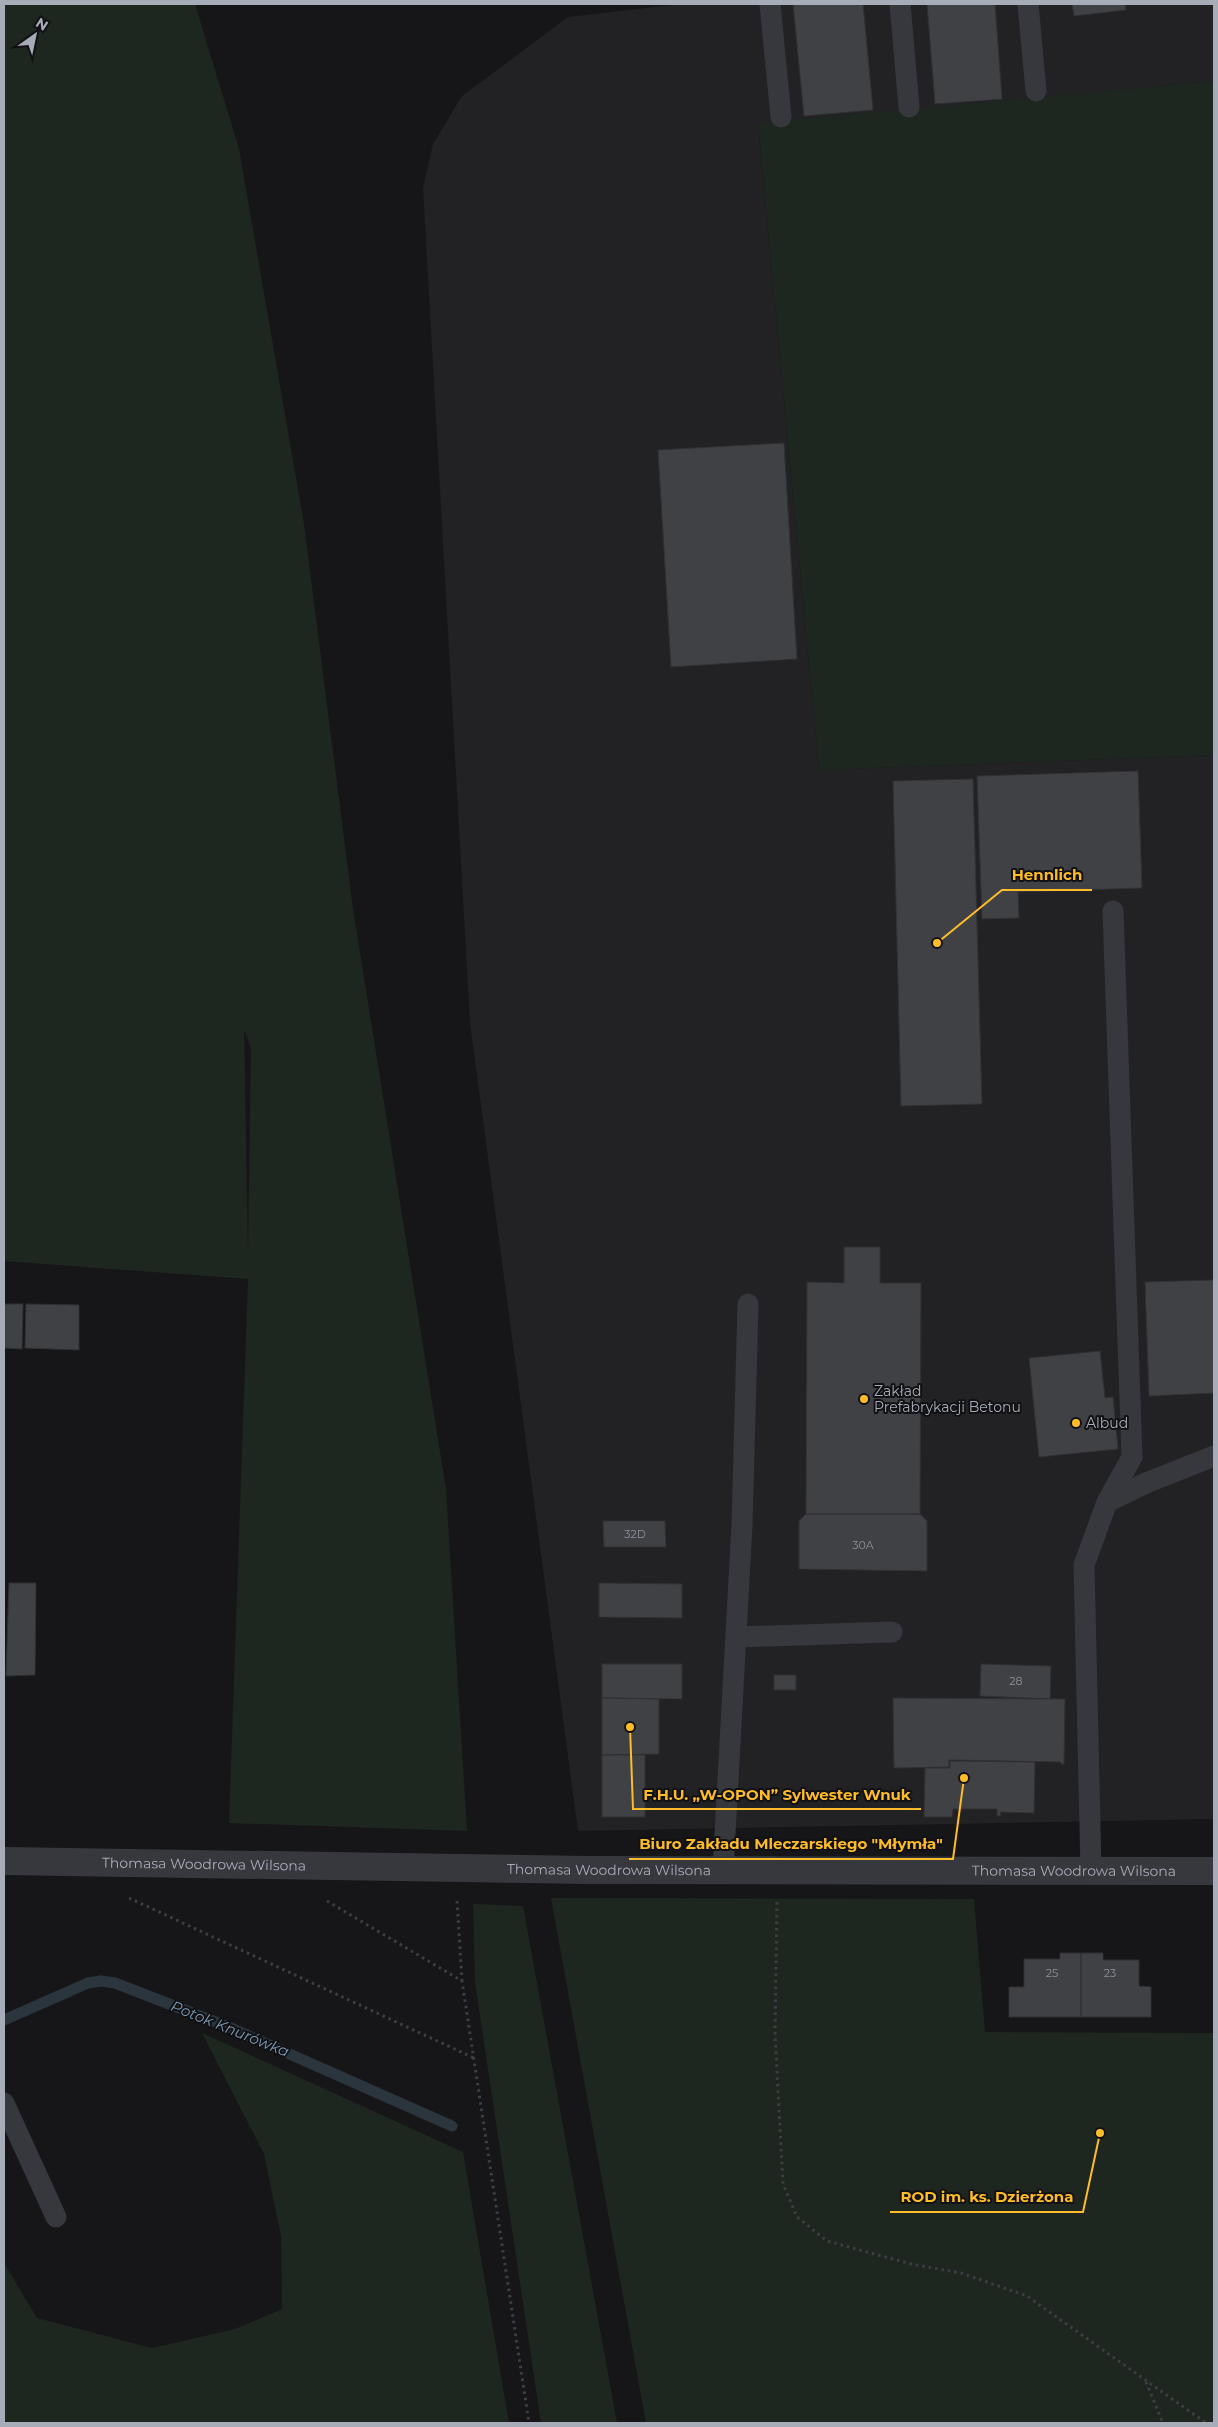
<svg xmlns="http://www.w3.org/2000/svg" width="1218" height="2427" viewBox="0 0 1218 2427" font-family="Montserrat,sans-serif">
<style>
.built{fill:#222225}
.green{fill:#1e271f;fill-rule:evenodd}
.lines{fill:none;stroke-linecap:round;stroke-linejoin:round}
.stream{stroke:#2b353d;stroke-width:11}
.building{fill:#404145;stroke:#303035}
.path{stroke:#3d3f45;stroke-width:3;stroke-dasharray:2.5 4;stroke-linecap:butt}
.service{stroke:#37383e;stroke-width:21}
.tertiary{stroke:#37383e;stroke-width:28}
.poi-dot{fill:#febc28;stroke:#111113;stroke-width:2}
.labels{text-anchor:middle;stroke-width:4;stroke-linejoin:round;paint-order:stroke}
.number-label{font-size:11px;fill:#8d919c}
.poi-label{font-size:14px;fill:#a7acb9;stroke:#111113;text-anchor:start}
.street-label{font-size:14px;fill:#a7acb9;stroke:#111113}
.water-label{font-size:15px;font-style:italic;fill:#7c9ab6;stroke:#111113}
.leader{fill:none;stroke:#febc28;stroke-width:2}
.callout-dot{fill:#febc28;stroke:#111113;stroke-width:2}
.callout-label{font-size:15px;text-anchor:middle;font-weight:bold;fill:#febc28;stroke:#111113;stroke-width:4;stroke-linejoin:round;paint-order:stroke}
</style>
<rect width="100%" height="100%" fill="#161618"/>
<path class="built" d="M681 4H1214V81L758 124 819 770 1214 755V1819L578 1831 470 1023 423 188 433 144 462 96 568 17Z"/>
<path class="green" d="M4 4H195L239 149 304 524 353 909 446 1489 467 1831 229 1823 248 1279 4 1261ZM245 1032 251 1049 248 1252 244 1032Z
M1214 81V755L819 770 758 123Z
M551 1898 974 1899 985 2032 1214 2033V2423H646Z
M473 1904 523 1906 617 2423H541L475 1982Z
M202 2033 463 2152 509 2423H4V2263L37 2318 152 2348 235 2329 282 2309 281 2236 264 2154Z"/>
<g class="lines">
<path class="stream" d="M4 2020 88 1983 101 1981 115 1983 231 2028 452 2126"/>
</g>
<path class="building" d="M793 4H863L873 110 804 116Z
M927 4H995L1002 99 935 104Z
M1072 4H1125L1126 10 1074 16Z
M784 443 797 659 671 667 658 450Z
M1138 771 1142 888 1018 892 1019 918 982 919 977 776Z
M973 779 982 1104 901 1106 893 781Z
M844 1247H880V1283H921L920 1514H806L807 1282 844 1283Z
M1214 1280V1393L1149 1396 1145 1282Z
M4 1304H23L22 1349 4 1348Z
M26 1304 79 1305V1350L25 1348Z
M1100 1351 1105 1398 1113 1397 1118 1449 1039 1457 1029 1358Z
M806 1514H920L927 1521V1571L799 1569V1521Z
M603 1521H665L666 1547H604Z
M9 1583H36L35 1675 6 1676Z
M599 1583 682 1584V1618L599 1617Z
M602 1664H682V1699L602 1698Z
M981 1664 1051 1666 1050 1699 980 1696Z
M774 1675H796V1690H774Z
M602 1698 659 1699V1754L602 1755Z
M893 1698 1065 1699 1064 1764H1061V1762L949 1760V1767L894 1768Z
M602 1755H645V1817H602Z
M950 1761 1035 1762 1034 1813 1000 1812 1001 1816H997V1809H953L952 1817H924L925 1768H950Z
M1060 1953H1081V2017H1009V1987H1024V1959H1060Z
M1081 1953H1103V1960H1139V1986L1151 1987V2017H1081Z"/>
<g class="lines">
<path class="path" d="M129 1898 474 2058
M327 1901 462 1981 529 2423
M457 1901 462 1981
M777 1902 775 2034 783 2184 797 2217 827 2241 911 2264 961 2273 1027 2296 1206 2423
M1146 2382 1163 2423"/>
<path class="service" d="M770 4 781 117
M900 4 909 107
M1028 4 1036 91
M1107 1502 1146 1483 1214 1456
M736 1637 892 1632
M723 1870 742 1525 748 1304
M1091 1871 1084 1565 1107 1502 1132 1457 1113 911
M4 2103 56 2217"/>
<path class="tertiary" id="s1" d="M4 1861 587 1870 1214 1871"/>
</g>
<g class="poi-dot">
<circle cx="864" cy="1399" r="5"/>
<circle cx="1076" cy="1423" r="5"/>
</g>
<g class="labels">
<g class="number-label">
<text x="635" y="1538">32D</text>
<text x="863" y="1549">30A</text>
<text x="1016" y="1685">28</text>
<text x="1052" y="1977">25</text>
<text x="1110" y="1977">23</text>
</g>
<g class="poi-label">
<text x="874" y="1396">Zakład<tspan x="874" dy="16">Prefabrykacji Betonu</tspan></text>
<text x="1086" y="1428">Albud</text>
</g>
<g class="street-label">
<text dy="5" stroke="none"><textPath href="#s1" startOffset="200">Thomasa Woodrowa Wilsona</textPath></text>
<text dy="5" stroke="none"><textPath href="#s1" startOffset="605">Thomasa Woodrowa Wilsona</textPath></text>
<text dy="5" stroke="none"><textPath href="#s1" startOffset="1070">Thomasa Woodrowa Wilsona</textPath></text>
</g>
<g class="water-label">
<text transform="translate(230 2029) rotate(22)" y="5">Potok Knurówka</text>
</g>
</g>
<path class="leader" d="M937 943L1002 890H1092M630 1727L633 1809H921M964 1778L953 1859H629M1100 2133L1083 2212H890"/>
<g class="callout-dot">
<circle cx="937" cy="943" r="5"/>
<circle cx="630" cy="1727" r="5"/>
<circle cx="964" cy="1778" r="5"/>
<circle cx="1100" cy="2133" r="5"/>
</g>
<g class="callout-label">
<text x="1047" y="880">Hennlich</text>
<text x="777" y="1800">F.H.U. „W-OPON” Sylwester Wnuk</text>
<text x="791" y="1849">Biuro Zakładu Mleczarskiego "Młymła"</text>
<text x="987" y="2202">ROD im. ks. Dzierżona</text>
</g>
<rect width="1218" height="2427" fill="none" stroke="#a7acb9" stroke-width="10"/>
<g transform="translate(35 35) rotate(33)" stroke="#111113" stroke-width="4" paint-order="stroke">
<path d="M0-4L9 19L0 12L-9 19Z" fill="#a7acb9"/>
<text y="-8" font-size="14" font-weight="bold" text-anchor="middle" fill="#a7acb9">N</text>
</g>
</svg>
